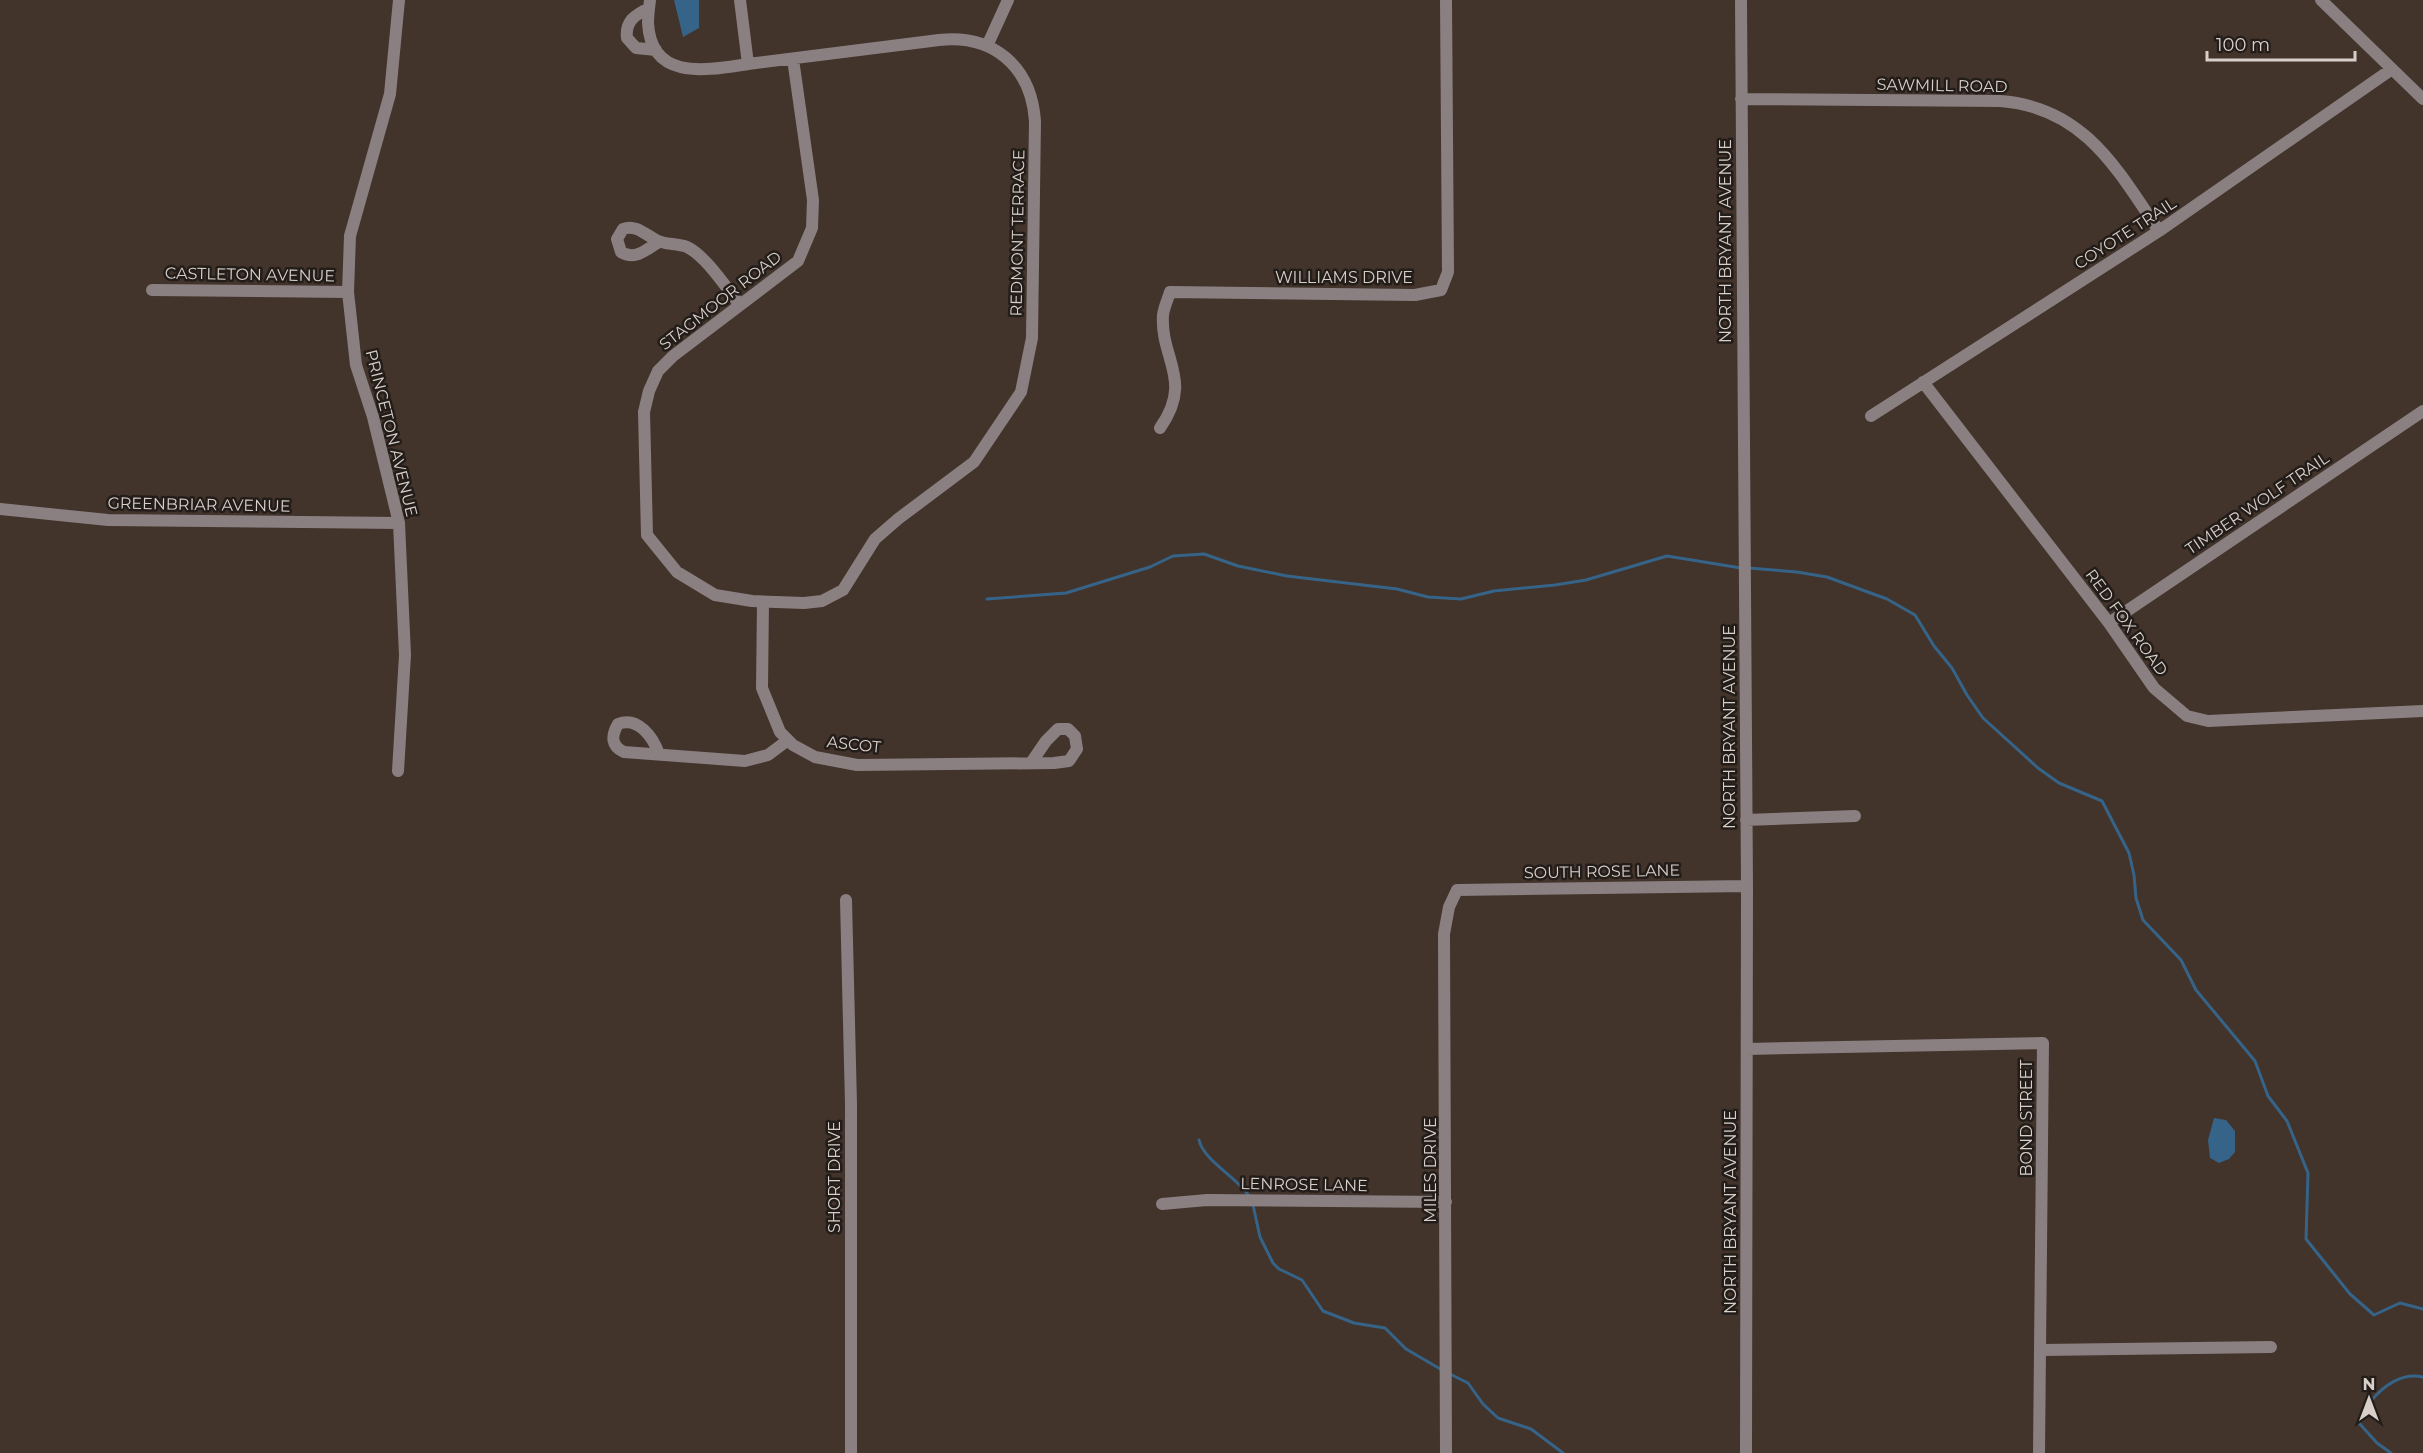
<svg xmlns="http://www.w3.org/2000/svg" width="2423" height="1453" viewBox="0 0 2423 1453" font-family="Montserrat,sans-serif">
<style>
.water{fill:#366488}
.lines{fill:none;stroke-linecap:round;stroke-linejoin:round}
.stream{stroke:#366488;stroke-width:3}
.minor{stroke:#8a8081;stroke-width:12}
.labels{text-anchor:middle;stroke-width:5;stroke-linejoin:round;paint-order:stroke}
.street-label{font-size:16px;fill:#d9cfca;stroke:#231d19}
</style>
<rect width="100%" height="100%" fill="#42332b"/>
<path class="water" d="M674 0H699V28L683 37Z
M2214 1118 2226 1120 2235 1131V1152L2229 1159 2219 1163 2210 1158 2208 1140Z"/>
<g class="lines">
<path class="stream" d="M1748 568 1797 572 1827 577 1887 599 1915 615 1934 646 1952 668 1967 695 1983 718 2038 768 2059 783 2102 801 2129 853 2134 875 2136 898 2143 920 2181 960 2196 990 2255 1061 2268 1096 2287 1121 2308 1173 2306 1239 2350 1294 2374 1315 2400 1303 2423 1309
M987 599 1066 593 1150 567 1173 556 1204 554 1238 566 1287 576 1397 589 1428 597 1461 599 1494 591 1555 585 1586 580 1667 556 1741 568
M1199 1140C1204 1161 1237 1177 1249 1196
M1253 1205 1260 1237 1273 1263 1279 1269 1302 1280 1323 1311 1354 1323 1385 1328 1406 1349 1442 1370
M1450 1374 1468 1383 1483 1404 1498 1418 1531 1429 1563 1453
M2391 1453 2377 1443 2359 1423C2362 1417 2365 1407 2370 1402 2383 1386 2402 1372 2423 1377"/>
<path class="minor" d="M650 0C649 8 648 16 648 23 651 82 708 70 748 64
M740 0 748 64 939 40C993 34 1031 66 1035 121L1032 338 1021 392 974 462 898 519 875 539 843 590 822 601 804 603 752 601 715 595 677 572 647 535 644 412 649 391 658 371 673 356 798 261 812 228 813 200 793 59
M1741 0 1747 886 1746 1453
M2321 0 2423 99
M649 8C635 15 625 21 627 38L636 48 656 50
M987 46 1008 0
M1741 99 2000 101C2084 107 2117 169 2159 231
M659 242C646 249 636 261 621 252L617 239 623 229C635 224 645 234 656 240 665 245 677 243 687 247 706 256 727 289 740 305
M152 290 348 292
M1923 382 2109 623 2154 688 2187 716 2208 721 2423 711
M1871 416 2159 231 2392 69
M1160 428C1194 380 1160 359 1163 315 1164 307 1168 299 1170 292L1415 295 1441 290 1448 272 1446 0
M0 509 108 520 399 523
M763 602 762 688 780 732 793 745 815 757 857 765 1054 763 1069 761 1077 749 1075 736 1068 729H1058L1046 741 1031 763
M2109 623 2423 411
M659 754C653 737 638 716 618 724 611 736 611 746 624 752L745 761 768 755 788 740
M398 771 405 655 399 523 373 417 356 365 348 292 350 236 390 94 399 0
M1746 820 1855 816
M846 900 851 1104V1453
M1747 1049 2043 1043 2039 1453
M1162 1204 1207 1200 1446 1202
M2041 1350 2271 1347
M1446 1453 1444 934 1449 907 1457 890 1747 886"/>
</g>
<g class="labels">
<g class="street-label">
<text transform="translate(1942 85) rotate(1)" y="6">SAWMILL ROAD</text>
<text transform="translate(1017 233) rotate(-89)" y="6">REDMONT TERRACE</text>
<text transform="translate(2125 233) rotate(-33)" y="6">COYOTE TRAIL</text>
<text transform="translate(1725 241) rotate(-90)" y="6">NORTH BRYANT AVENUE</text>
<text transform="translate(250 274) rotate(1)" y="6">CASTLETON AVENUE</text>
<text x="1344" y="283">WILLIAMS DRIVE</text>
<text transform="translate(720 300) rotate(-38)" y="6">STAGMOOR ROAD</text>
<text transform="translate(392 433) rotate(76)" y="6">PRINCETON AVENUE</text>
<text transform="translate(2257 503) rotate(-34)" y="6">TIMBER WOLF TRAIL</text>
<text transform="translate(199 504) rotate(1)" y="6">GREENBRIAR AVENUE</text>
<text transform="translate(2127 622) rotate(54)" y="6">RED FOX ROAD</text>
<text transform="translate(1729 727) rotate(-90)" y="6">NORTH BRYANT AVENUE</text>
<text transform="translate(854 744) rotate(6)" y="6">ASCOT</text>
<text transform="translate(1602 871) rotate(-1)" y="6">SOUTH ROSE LANE</text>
<text transform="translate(2026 1118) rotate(-90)" y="6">BOND STREET</text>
<text transform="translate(1430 1170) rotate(-90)" y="6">MILES DRIVE</text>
<text transform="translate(834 1177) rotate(-90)" y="6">SHORT DRIVE</text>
<text transform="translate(1304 1184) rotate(1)" y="6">LENROSE LANE</text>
<text transform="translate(1730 1212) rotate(-90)" y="6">NORTH BRYANT AVENUE</text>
</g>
</g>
<g transform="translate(2369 1399)" stroke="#231d19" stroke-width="4.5" paint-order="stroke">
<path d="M0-4.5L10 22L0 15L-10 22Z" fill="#d9cfca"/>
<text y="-9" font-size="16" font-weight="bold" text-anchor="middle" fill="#d9cfca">N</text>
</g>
<path d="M2207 51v9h148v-9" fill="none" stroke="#d9cfca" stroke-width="3"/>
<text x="2216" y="51" font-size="18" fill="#d9cfca" stroke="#231d19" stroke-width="4.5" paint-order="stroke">100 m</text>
</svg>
